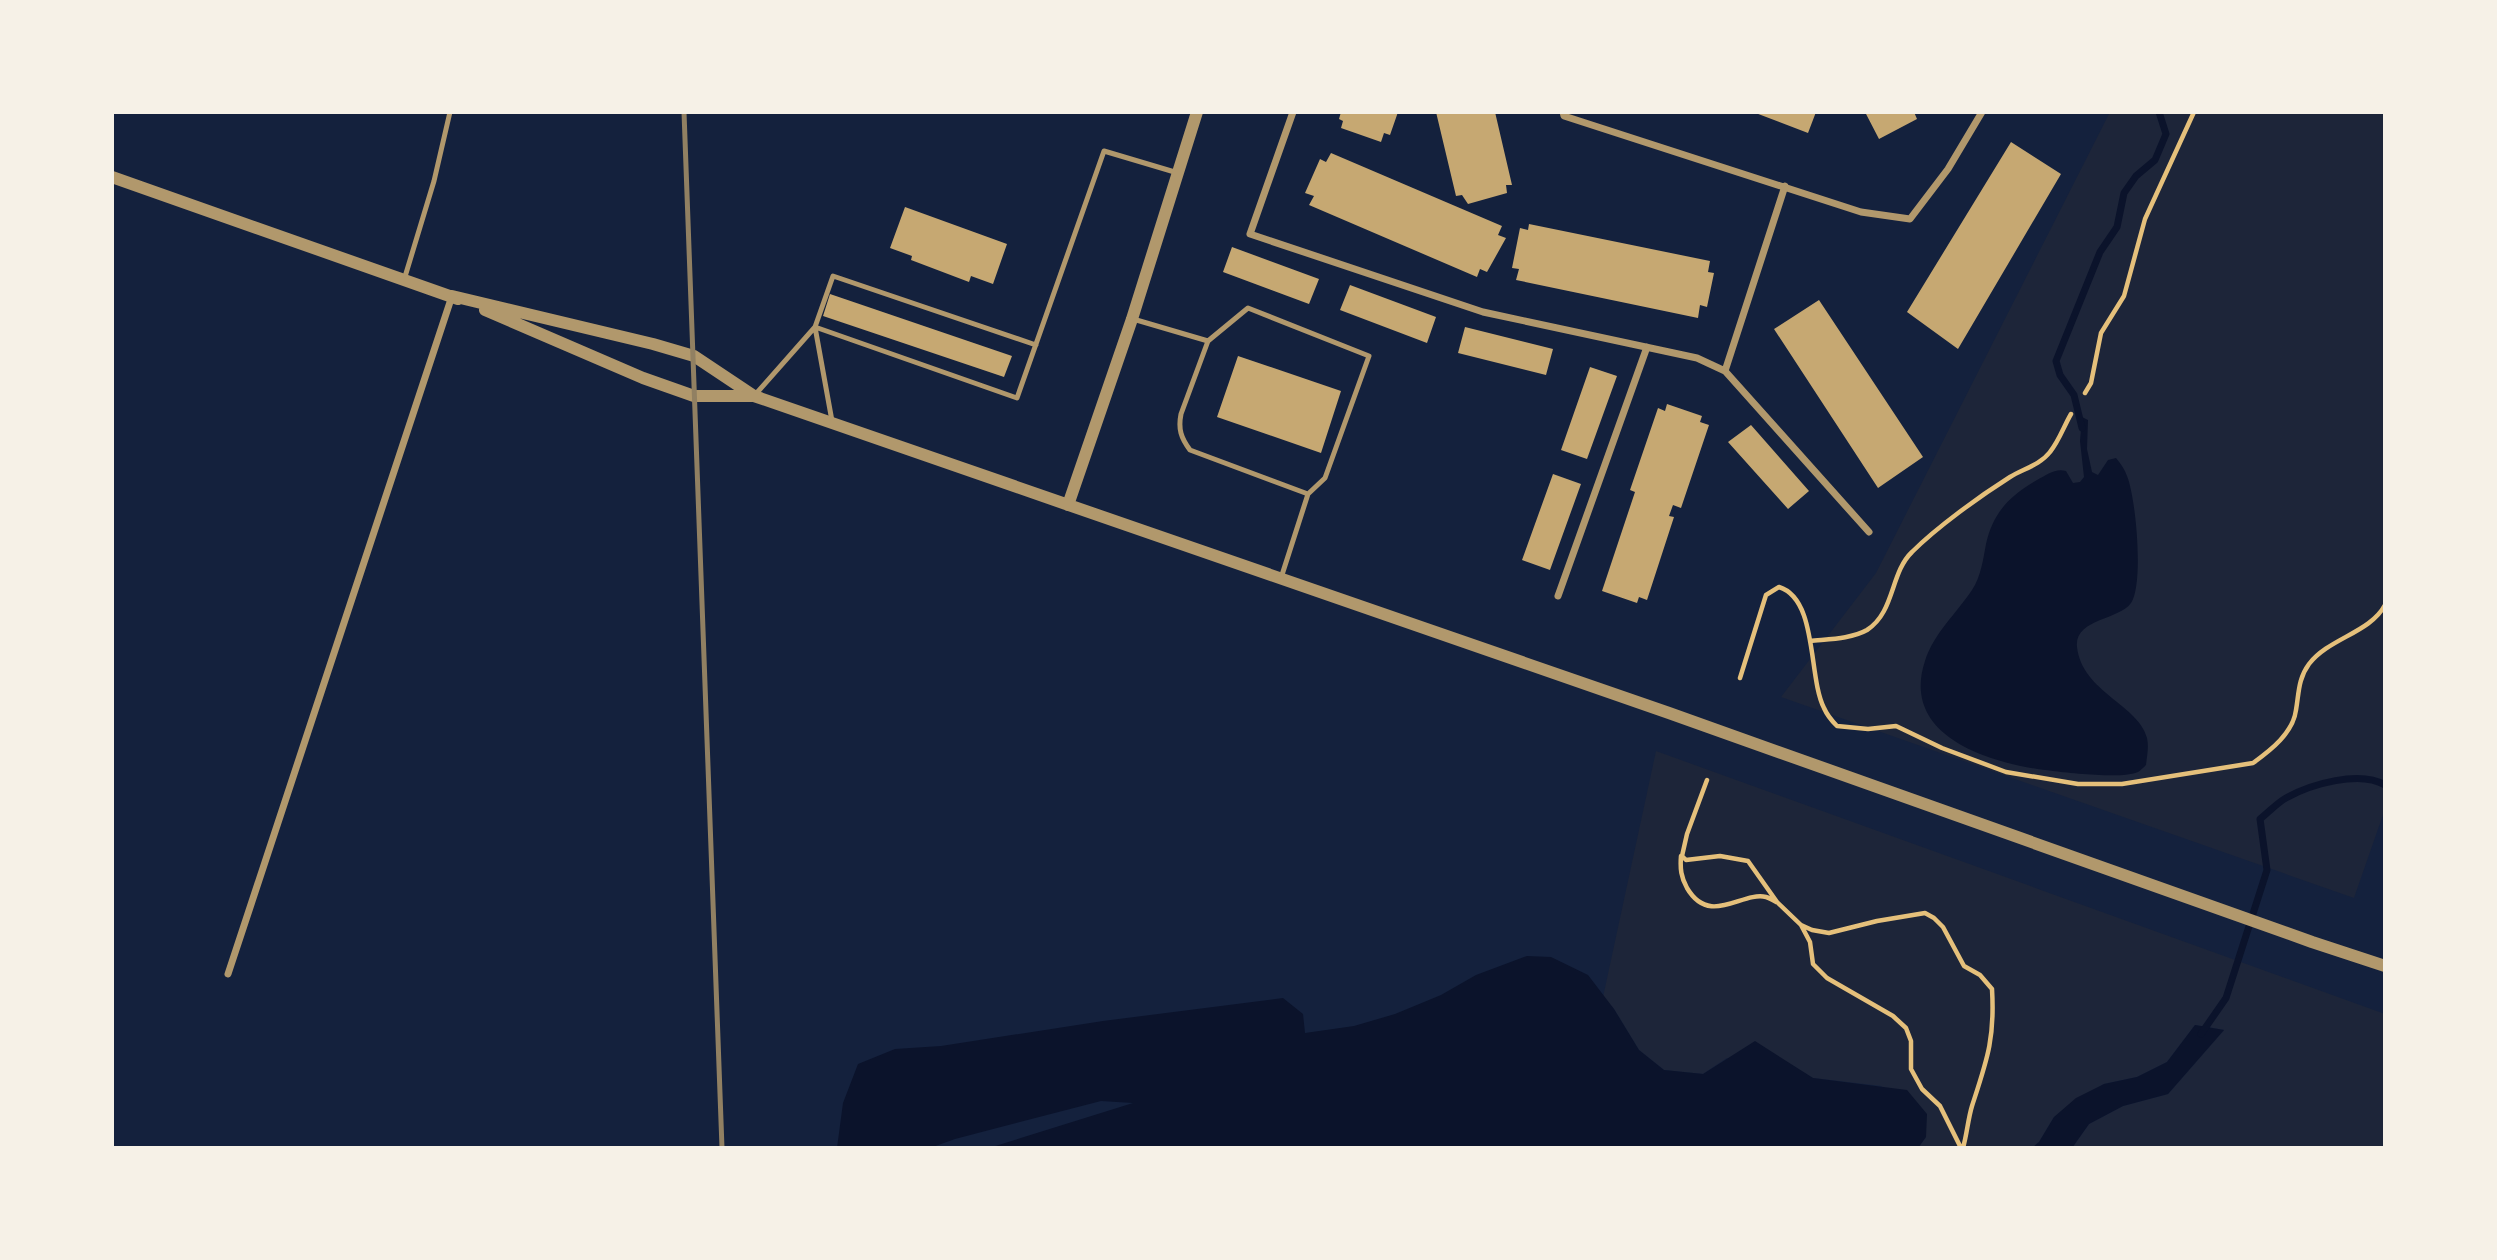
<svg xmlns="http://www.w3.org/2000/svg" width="2497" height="1260" viewBox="0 0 2497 1260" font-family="'IBM Plex Sans',sans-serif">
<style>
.green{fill:#1d2539}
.water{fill:#0b132b}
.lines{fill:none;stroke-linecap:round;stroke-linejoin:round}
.stream{stroke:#0b132b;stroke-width:7}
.building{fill:#c6a872}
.path{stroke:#e5c07b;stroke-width:4.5}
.service{stroke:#b1986c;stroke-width:5}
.minor{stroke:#b1986c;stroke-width:7}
.tertiary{stroke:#b1986c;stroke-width:12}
.rail{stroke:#918062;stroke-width:5}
</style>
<rect width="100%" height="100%" fill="#14213d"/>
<path class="green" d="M2110 112H2385V809L2354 898 1781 697 1876 573Z
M1656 751 2385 1014V1148H2072L2089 1124 2123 1106 2168 1094 2224 1030 2195 1025 2167 1062 2137 1077 2104 1084 2054 1117 2039 1142 2032 1148H1918L1926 1137 1881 1086 1813 1078 1786 1062 1727 1058 1703 1074 1664 1070 1639 1050 1614 1009 1603 997Z"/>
<path class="water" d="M2082 417 2088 420 2087 449 2092 472 2098 475 2108 460 2116 458C2121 464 2125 470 2127 476 2136 498 2144 584 2131 603 2119 620 2074 619 2077 647 2082 692 2139 705 2147 738 2149 747 2147 756 2146 765 2145 766 2140 771 2138 772 2124 779 2070 773 2053 771 1996 765 1899 739 1925 661 1934 633 1956 614 1972 590 1981 576 1983 560 1986 544 1993 513 2009 496 2037 480 2047 475 2055 468 2066 471L2073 483 2080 482 2084 477 2080 441Z
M1527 956 1551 957 1588 975 1614 1009 1639 1050 1664 1070 1703 1074 1755 1041 1813 1078 1907 1090 1927 1114 1926 1137 1918 1148H989L1133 1103 1101 1101 955 1139 930 1148H837L843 1103 858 1064 895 1049 941 1046 1103 1021 1283 998 1303 1014 1305 1033 1354 1026 1395 1014 1441 995 1476 975Z
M2195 1025 2224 1030 2168 1094 2123 1106 2089 1124 2072 1148H2032L2039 1142 2054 1117 2076 1098 2104 1084 2137 1077 2167 1062Z"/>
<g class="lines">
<path class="stream" d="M2082 428 2074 395 2060 375 2056 361 2100 252 2117 227 2124 193 2136 176 2155 160 2166 134 2159 112
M2201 1034 2226 998 2267 870 2260 819C2269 812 2277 803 2286 798 2311 784 2360 770 2385 785"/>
</g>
<path class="building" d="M1341 112H1398L1390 135 1384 133 1381 142 1341 128 1343 121 1339 119Z
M1436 112H1495L1512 185H1506L1507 193 1468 204 1462 195 1456 196Z
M1753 112H1816L1808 133Z
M1865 112H1914L1917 119 1879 139Z
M2011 142 2061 174 1958 349 1907 312Z
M1331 153 1502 226 1498 235 1506 238 1487 272 1480 269 1477 277 1309 205 1314 196 1305 193 1320 159 1326 162Z
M905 207 1007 244 993 284 971 276 969 282 911 260 912 256 890 248Z
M1529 224 1710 261 1708 272 1714 273 1707 307 1700 305 1698 318 1516 280 1519 269 1512 268 1520 228 1528 230Z
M1232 247 1319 279 1309 304 1223 272Z
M1350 285 1436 317 1427 343 1340 310Z
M830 294 1012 356 1004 377 823 316Z
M1819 300 1923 457 1878 488 1774 329Z
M1465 327 1553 349 1546 375 1458 353Z
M1238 356 1341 391 1321 453 1217 417Z
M1590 367 1617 376 1587 459 1561 450Z
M1667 404 1702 416 1700 422 1709 425 1681 508 1673 505 1669 516 1674 517 1647 600 1639 597 1637 603 1602 591 1635 492 1630 490 1658 408 1665 411Z
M1751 425 1809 491 1788 509 1728 442Z
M1553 474 1581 484 1550 570 1522 560Z"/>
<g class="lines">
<path class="path" d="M2085 393 2091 383 2101 333 2124 296 2145 219 2194 112
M1810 641C1828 639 1851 639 1867 630 1895 612 1890 573 1912 552 1937 527 1980 496 2010 477 2023 469 2040 465 2050 452 2059 441 2064 426 2071 414
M1740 678 1766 595 1779 587C1818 599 1808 677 1824 708 1827 715 1832 721 1837 726L1868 729 1896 726 1942 748 2006 772 2078 784H2122L2253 763C2271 750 2293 733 2296 710 2299 693 2298 679 2309 664 2329 638 2370 633 2385 605
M1707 780 1687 834 1682 856 1686 860 1720 856 1748 861 1777 902 1801 925 1812 930 1829 933 1877 921 1925 913 1934 918 1943 927 1964 966 1980 975 1992 989C1995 1039 1987 1060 1972 1106 1968 1119 1967 1134 1963 1148
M1681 856C1680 869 1681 877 1687 888 1710 927 1742 891 1766 897 1770 898 1773 900 1776 902
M1801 925 1810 942 1813 964 1827 978 1893 1016 1906 1028 1911 1041V1069L1922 1089 1940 1106 1961 1148"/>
<path class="service" d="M404 280 434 181 450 112
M1248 308 1369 356 1325 478 1308 494 1190 450C1181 438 1178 429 1181 414L1208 341Z
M1133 319 1208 341
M815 327 1017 398 1104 151 1178 173
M815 327 832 421
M754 396 815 327 833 276 1036 345
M1281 578 1308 494"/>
<path class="minor" d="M1293 112 1250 234 1483 312 1697 358 1725 371 1869 532
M1563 112 1564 116 1861 212 1910 219 1948 169 1982 112
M1725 371 1785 186
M1558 596 1647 347
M228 974 452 296"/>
<path class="tertiary" d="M112 177 458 299
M452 296 653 344 694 356 754 396 1669 713 2312 942 2385 966
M485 310 643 378 694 396H754
M1068 505 1132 319 1197 112"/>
<path class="rail" d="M684 112 722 1148"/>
</g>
<rect width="2497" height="1260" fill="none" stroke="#f6f1e7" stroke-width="228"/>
</svg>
